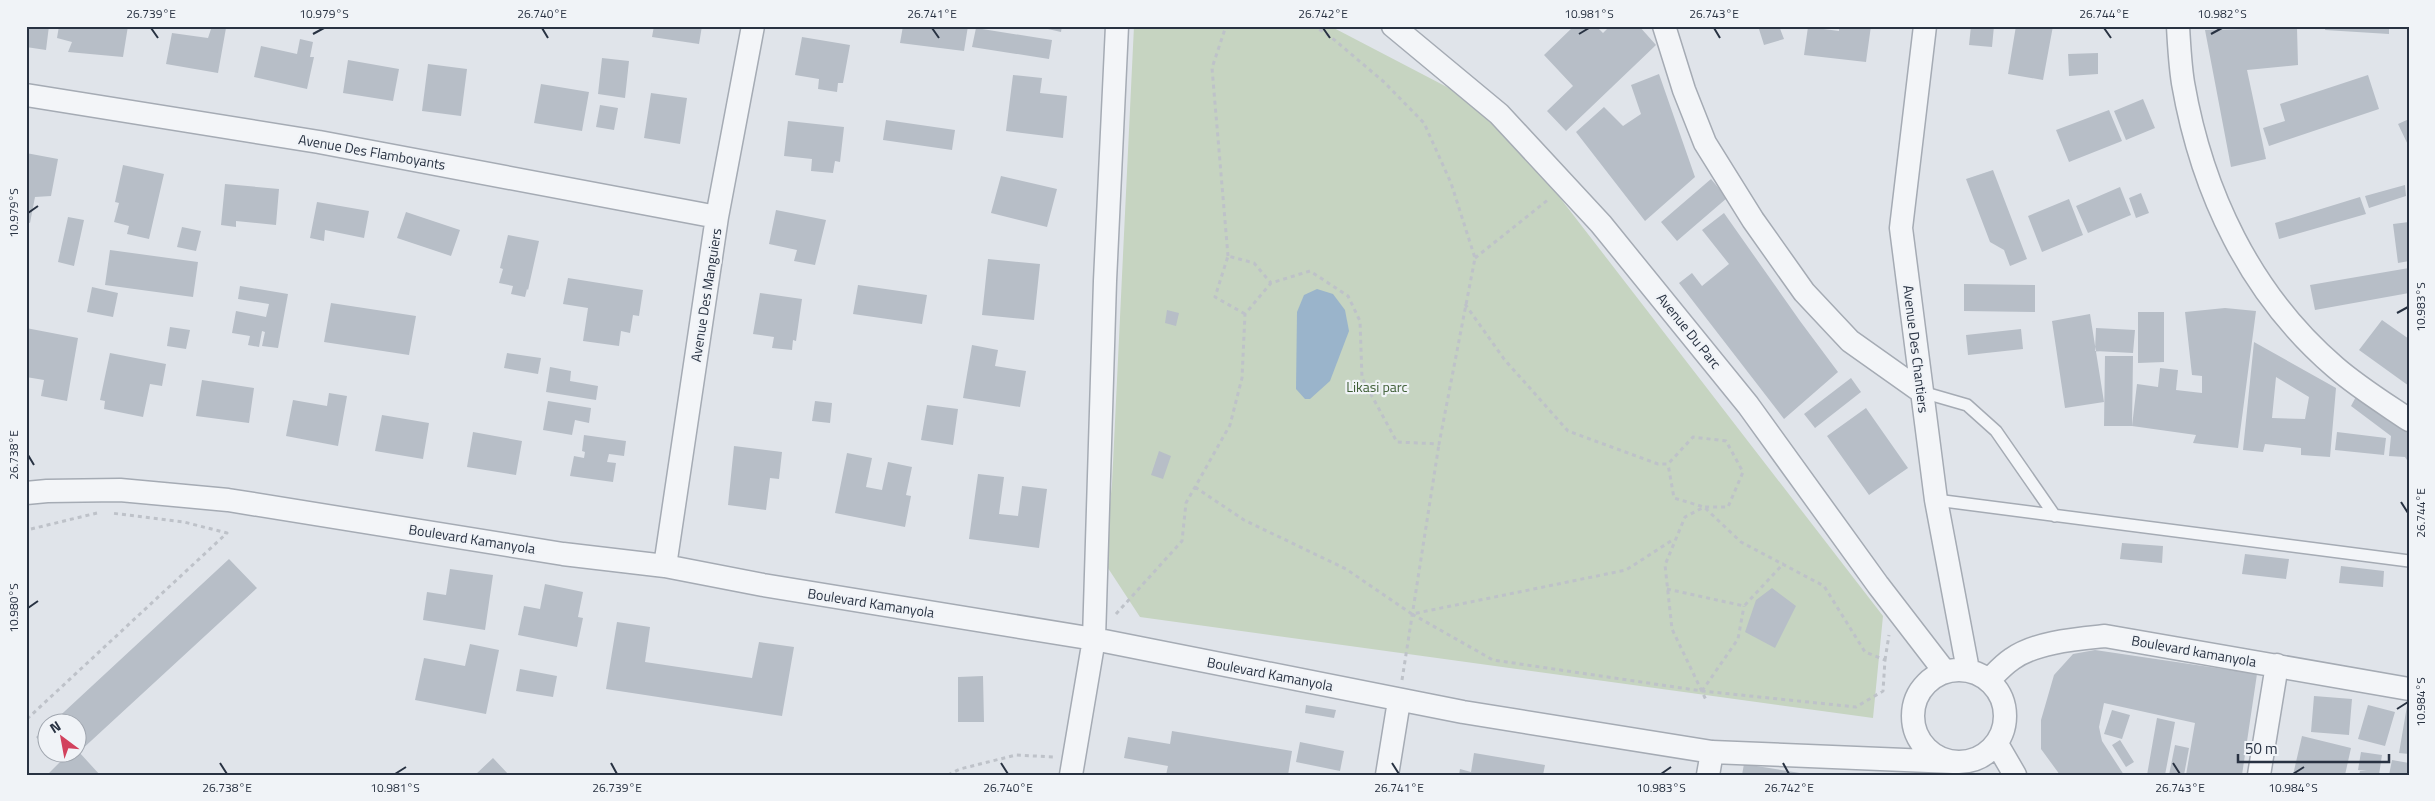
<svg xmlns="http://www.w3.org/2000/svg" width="2435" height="801" viewBox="0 0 2435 801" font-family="'Titillium Web',sans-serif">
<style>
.green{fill:#c6d4c1}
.water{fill:#9ab4cb}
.building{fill:#b7bec7;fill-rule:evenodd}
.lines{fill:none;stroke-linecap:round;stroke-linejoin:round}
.lane-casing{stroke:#a5abb4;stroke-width:14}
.street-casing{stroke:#a5abb4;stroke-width:25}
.path{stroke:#bec2c9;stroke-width:3;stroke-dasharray:4 4;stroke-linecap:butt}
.lane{stroke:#f3f5f8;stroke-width:11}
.street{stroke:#f3f5f8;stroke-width:22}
.ticks{fill:none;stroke:#283242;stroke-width:2}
.labels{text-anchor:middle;stroke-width:4.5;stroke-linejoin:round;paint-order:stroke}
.street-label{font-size:14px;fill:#283242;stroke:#f0f3f7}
.park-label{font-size:14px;fill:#3e5e35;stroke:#f0f3f7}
.neatline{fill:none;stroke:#283242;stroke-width:2}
.ticks-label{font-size:12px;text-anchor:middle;fill:#283242}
</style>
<rect width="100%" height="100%" fill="#e0e4ea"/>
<path class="green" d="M1134 26H1330L1493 111 1883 616 1873 718 1140 617 1104 562 1112 484Z"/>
<path class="water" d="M1317 289 1333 294 1345 310 1349 331 1330 381 1310 399H1305L1296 389 1297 312 1304 295Z"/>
<path class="building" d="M26 26H49L46 50 26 47Z
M59 26H128L123 57 68 52 72 42 57 38Z
M212 26 226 28 218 73 166 64 172 33 208 38Z
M654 26H702L699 44 652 37Z
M903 26H968L964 51 900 43Z
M1035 26H1062L1061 32Z
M1574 26H1596L1603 33 1610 26H1639L1656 45 1566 131 1547 111 1573 86 1544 55Z
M1758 26H1779L1784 39 1764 45Z
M1839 26H1871L1866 62 1804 55 1808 27 1839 31Z
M1971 26H1994L1992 47 1969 45Z
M2016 26H2053L2043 80 2008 74Z
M2326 26H2389V34L2325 30Z
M976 28 1052 40 1049 59 972 47Z
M2297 28 2298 65 2247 70 2266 159 2231 167 2205 30Z
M802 37 850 45 843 83H838L837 92 818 89 819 79 795 75Z
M300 39 313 42 310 57H314L307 89 254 77 261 46 297 54Z
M2098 53V74L2069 76 2068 54Z
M602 58 629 61 625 98 598 94Z
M348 60 399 69 393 101 343 93Z
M428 64 467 69 461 116 422 111Z
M1659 74 1695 177 1645 221 1576 132 1604 107 1623 126 1641 114 1631 85Z
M1013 75 1042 78 1040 93 1067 96 1063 138 1006 131Z
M2368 75 2379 109 2269 146 2263 128 2285 121 2280 104Z
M541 84 589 92 582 131 534 123Z
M651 93 687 98 680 144 644 138Z
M2143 99 2155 128 2126 140 2114 111Z
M600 105 618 108 614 130 596 127Z
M2109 110 2122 141 2069 162 2056 130Z
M2409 119V147L2398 124Z
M886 120 955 130 952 150 883 140Z
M788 121 844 127 840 162 835 161 833 173 811 171 812 159 784 156Z
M26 153 58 159 51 196 35 197 30 223 26 222Z
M123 165 164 174 149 239 127 234 129 226 114 222 119 203 115 202Z
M1993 170 2027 259 2010 266 2004 250 1990 242 1966 179Z
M1001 176 1057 189 1047 227 991 213Z
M1711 179 1727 198 1677 241 1661 222Z
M225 184 279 189 276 225 236 221V227L221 225Z
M2405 185 2406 196 2369 208 2365 196Z
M2120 187 2131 215 2088 233 2076 206Z
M2141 193 2149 213 2136 218 2129 198Z
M2360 197 2366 214 2279 239 2275 223Z
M2069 199 2083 235 2042 252 2028 216Z
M317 202 369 211 364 238 325 230 324 241 310 238Z
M776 210 826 220 815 265 794 261 797 250 769 244Z
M406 212 460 230 451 256 397 238Z
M1724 213 1800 321 1838 372 1784 419 1679 283 1692 273 1702 286 1729 264 1702 230Z
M68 217 84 220 74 266 58 262Z
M2409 222V261L2398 263 2393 224Z
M182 227 201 231 196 251 177 247Z
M508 235 539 241 528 290 527 289 525 297 511 294 513 286 499 283 503 269 500 268Z
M110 250 198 262 193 297 105 285Z
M988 259 1040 264 1034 320 982 315Z
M2409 268V293L2315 310 2310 285Z
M568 278 643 290 639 316 633 315 630 333 621 331 619 346 583 341 588 308 563 304Z
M1964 284 2035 285V312L1964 311Z
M858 285 927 295 922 324 853 314Z
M240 286 288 294 278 348 262 346 265 332 262 331 259 347 248 345 250 336 232 333 236 311 266 317 269 304 238 299Z
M92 287 118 293 113 317 87 312Z
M760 293 802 299 796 341 793 340 792 350 772 348 774 337 753 334Z
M331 303 416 316 409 355 324 342Z
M2225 308 2256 311 2238 448 2193 443 2196 435 2132 426 2137 384 2158 387 2160 368 2178 370 2176 390 2202 393V376L2192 375 2185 312Z
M1167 310 1179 313 1176 326 1165 323Z
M2138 312H2164V362L2138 363Z
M2090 314 2104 402 2065 408 2052 321Z
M2382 320 2409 339V386L2359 350Z
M170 327 190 330 186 349 167 346Z
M26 328 78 338 67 401 41 396 44 380 26 377Z
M2096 328 2135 330 2133 353 2095 351Z
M2021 329 2023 349 1968 355 1966 335Z
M2254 342 2336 388 2330 457 2301 455V448L2265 444 2263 452 2243 450ZM2276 377 2309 397 2305 419 2272 418Z
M972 345 998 350 995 366 1026 371 1020 407 963 398Z
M110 353 166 364 162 386 150 384 143 417 104 409 105 401 100 400Z
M507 353 541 358 538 374 504 368Z
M2105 356H2133L2132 426H2104Z
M550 367 571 371 570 381 598 386 596 400 546 392Z
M1851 378 1861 392 1815 428 1804 414Z
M202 380 254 388 249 423 196 416Z
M329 393 347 396 338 446 286 436 293 400 327 406Z
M2358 393 2409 428V463L2405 457 2389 456 2391 436 2351 406Z
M548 401 591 408 589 423 575 420 572 435 543 430Z
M815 401 832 403 830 423 812 421Z
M927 405 958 409 953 445 921 440Z
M1866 408 1908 468 1869 495 1827 436Z
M382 415 429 423 423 459 375 451Z
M473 432 522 441 516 475 467 467Z
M2337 432 2386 438 2384 455 2335 450Z
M584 435 626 441 624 456 609 454 607 462 616 463 613 482 570 476 574 456 584 458 585 452 582 451Z
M734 446 782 452 779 479 770 478 766 510 728 505Z
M1159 451 1171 456 1163 479 1151 475Z
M847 453 872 458 866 487 882 490 888 462 912 467 906 495 911 496 905 527 835 513Z
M978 474 1004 477 999 514 1018 516 1022 486 1047 489 1039 548 969 539Z
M2122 543 2163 546 2162 563 2120 559Z
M2245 554 2289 559 2286 579 2242 574Z
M229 559 257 588 79 752 100 775H50L49 773 60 762 52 754H78V724H51Z
M2341 566 2384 571 2383 587 2339 583Z
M450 569 493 575 485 630 423 620 427 592 446 595Z
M545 584 583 592 578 617 583 618 577 647 518 635 524 606 540 609Z
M1772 588 1796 606 1775 648 1745 632 1756 600Z
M617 622 650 627 645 662 752 678 759 642 794 647 782 716 606 689Z
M470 644 499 650 486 714 415 700 424 658 465 666Z
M2095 650 2257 674 2242 775H2186L2195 723 2104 703 2099 727 2102 741 2124 775H2060L2041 749V720L2054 675 2073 654Z
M520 669 557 676 553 697 516 691Z
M983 676 984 722H958V677Z
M2314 696 2352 699 2349 735 2311 732Z
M1306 705 1336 710 1334 718 1305 713Z
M2368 705 2395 712 2385 746 2358 739Z
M2407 706H2409V754L2399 753Z
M2112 710 2130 715 2122 739 2104 734Z
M2157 718 2175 722 2165 775H2147Z
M48 727V749L36 737Z
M1172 731 1292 751 1288 775H1166L1168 766 1124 758 1128 737 1170 744Z
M2302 736 2351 748 2345 775H2293Z
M2120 740 2134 762 2126 767 2112 745Z
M1300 742 1344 751 1340 771 1296 762Z
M2175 745 2189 748 2184 775H2169Z
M2361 752 2382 755 2379 775H2359L2360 771H2367L2358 770Z
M1474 753 1545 765 1543 775H1459L1460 769 1471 772Z
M493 758 509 775H475Z
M2392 760 2409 763V775H2389Z
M1744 764 1806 774V775H1742Z"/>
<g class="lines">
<g class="lane-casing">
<path id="lane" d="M1922 392 1967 405 1996 431 2055 516
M1936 500 2409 561"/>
</g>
<g class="street-casing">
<path id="street" d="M1393 26 1499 114 1601 224 1748 405 1878 585 1945 672
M1664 26 1684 90 1705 143 1753 220 1804 292 1850 341 1922 392
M1925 26 1901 228 1936 500 1968 670
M2178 26C2179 45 2180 64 2183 83 2202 192 2250 294 2335 367 2358 387 2384 403 2409 420
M26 95 319 142 717 217
M26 493 47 491 120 490 228 500 563 554 665 566 763 585 1094 639 1463 712 1712 752 1953 762
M665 566 717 217 753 26
M1913 716a46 46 0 1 1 92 0a46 46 0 1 1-92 0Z
M1989 680C1996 673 2003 665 2012 659 2036 642 2076 639 2105 636L2409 689
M1997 744 2015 775
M1071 775 1094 639 1105 281 1117 26
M1387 775 1399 701
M1708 775 1712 752
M2259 775 2277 665"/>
</g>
<path class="path" d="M1228 256 1212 68 1225 29 1230 26
M1475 258 1549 199
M1465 304 1504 359 1568 431 1658 464H1668L1693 437 1726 441 1743 472 1728 507H1704L1685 517 1665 565 1672 629 1707 702
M1245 314 1215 297 1228 256 1254 263 1271 283
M1195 487 1244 520 1346 569 1412 614 1626 570 1674 539
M31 529 97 513
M1667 589 1744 606 1784 563
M1116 614 1182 541 1186 503 1230 425 1242 378 1245 314 1271 283 1310 271 1348 296 1360 321 1362 378 1397 442 1439 444 1475 258 1451 183 1424 123 1384 82 1331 37 1314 26
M1412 614 1493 660 1702 691 1856 707 1883 691 1885 660 1865 652 1824 586 1741 542 1704 507 1674 498 1668 464
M1885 660 1889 635
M1402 680 1439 444
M1702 691 1738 639 1744 606
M27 719 227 533 184 522 111 513
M948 775 960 769 1016 755 1054 757"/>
<use href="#lane" class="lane"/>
<use href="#street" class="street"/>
</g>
<path class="ticks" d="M151 28 158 38M542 28 548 38M932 28 939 38M1323 28 1330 38M1714 28 1720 38M2104 28 2111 38M313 34 324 28M1579 34 1589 28M2211 34 2222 28M28 213 38 206M2397 313 2408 307M28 455 34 465M2401 502 2408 513M28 608 38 601M2397 709 2408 702M220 763 227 774M611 763 617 774M1001 763 1008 774M1392 763 1399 774M1783 763 1789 774M2173 763 2180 774M395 774 406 767M1661 774 1671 767M2293 774 2304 767"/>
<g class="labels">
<g class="street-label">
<text transform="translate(372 152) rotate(10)" y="5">Avenue Des Flamboyants</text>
<text transform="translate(706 295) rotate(-81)" y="5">Avenue Des Manguiers</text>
<text transform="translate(1689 331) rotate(51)" y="5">Avenue Du Parc</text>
<text transform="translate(1916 349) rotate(83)" y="5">Avenue Des Chantiers</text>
<text transform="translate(472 539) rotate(9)" y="5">Boulevard Kamanyola</text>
<text transform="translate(871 603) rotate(9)" y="5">Boulevard Kamanyola</text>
<text transform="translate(2194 651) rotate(10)" y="5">Boulevard kamanyola</text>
<text transform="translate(1270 674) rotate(11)" y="5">Boulevard Kamanyola</text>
</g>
<g class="park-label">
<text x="1377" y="392">Likasi parc</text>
</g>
</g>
<rect width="2435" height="801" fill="none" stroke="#f0f3f7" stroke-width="55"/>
<g transform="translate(62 738) rotate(328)"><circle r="24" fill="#f0f3f7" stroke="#a0a6af"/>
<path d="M0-4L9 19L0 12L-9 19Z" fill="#d2415d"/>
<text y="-8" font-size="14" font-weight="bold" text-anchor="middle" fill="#283242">N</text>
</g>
<path d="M2238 754v8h151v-8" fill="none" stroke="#283242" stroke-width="2.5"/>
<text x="2245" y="754" font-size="15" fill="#283242" stroke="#f0f3f7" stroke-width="4" paint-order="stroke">50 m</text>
<rect x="28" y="28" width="2380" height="746" class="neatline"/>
<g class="ticks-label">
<text x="151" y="18">26.739°E</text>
<text x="324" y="18">10.979°S</text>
<text x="542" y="18">26.740°E</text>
<text x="932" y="18">26.741°E</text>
<text x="1323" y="18">26.742°E</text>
<text x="1589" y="18">10.981°S</text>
<text x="1714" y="18">26.743°E</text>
<text x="2104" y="18">26.744°E</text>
<text x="2222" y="18">10.982°S</text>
<text transform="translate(14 213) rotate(-90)" y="4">10.979°S</text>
<text transform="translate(2421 307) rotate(-90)" y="4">10.983°S</text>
<text transform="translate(14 455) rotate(-90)" y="4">26.738°E</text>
<text transform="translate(2421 513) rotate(-90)" y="4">26.744°E</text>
<text transform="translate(14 608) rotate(-90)" y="4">10.980°S</text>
<text transform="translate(2421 702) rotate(-90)" y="4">10.984°S</text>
<text x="227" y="792">26.738°E</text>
<text x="395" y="792">10.981°S</text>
<text x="617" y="792">26.739°E</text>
<text x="1008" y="792">26.740°E</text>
<text x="1399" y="792">26.741°E</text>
<text x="1661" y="792">10.983°S</text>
<text x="1789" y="792">26.742°E</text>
<text x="2180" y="792">26.743°E</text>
<text x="2293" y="792">10.984°S</text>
</g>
</svg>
